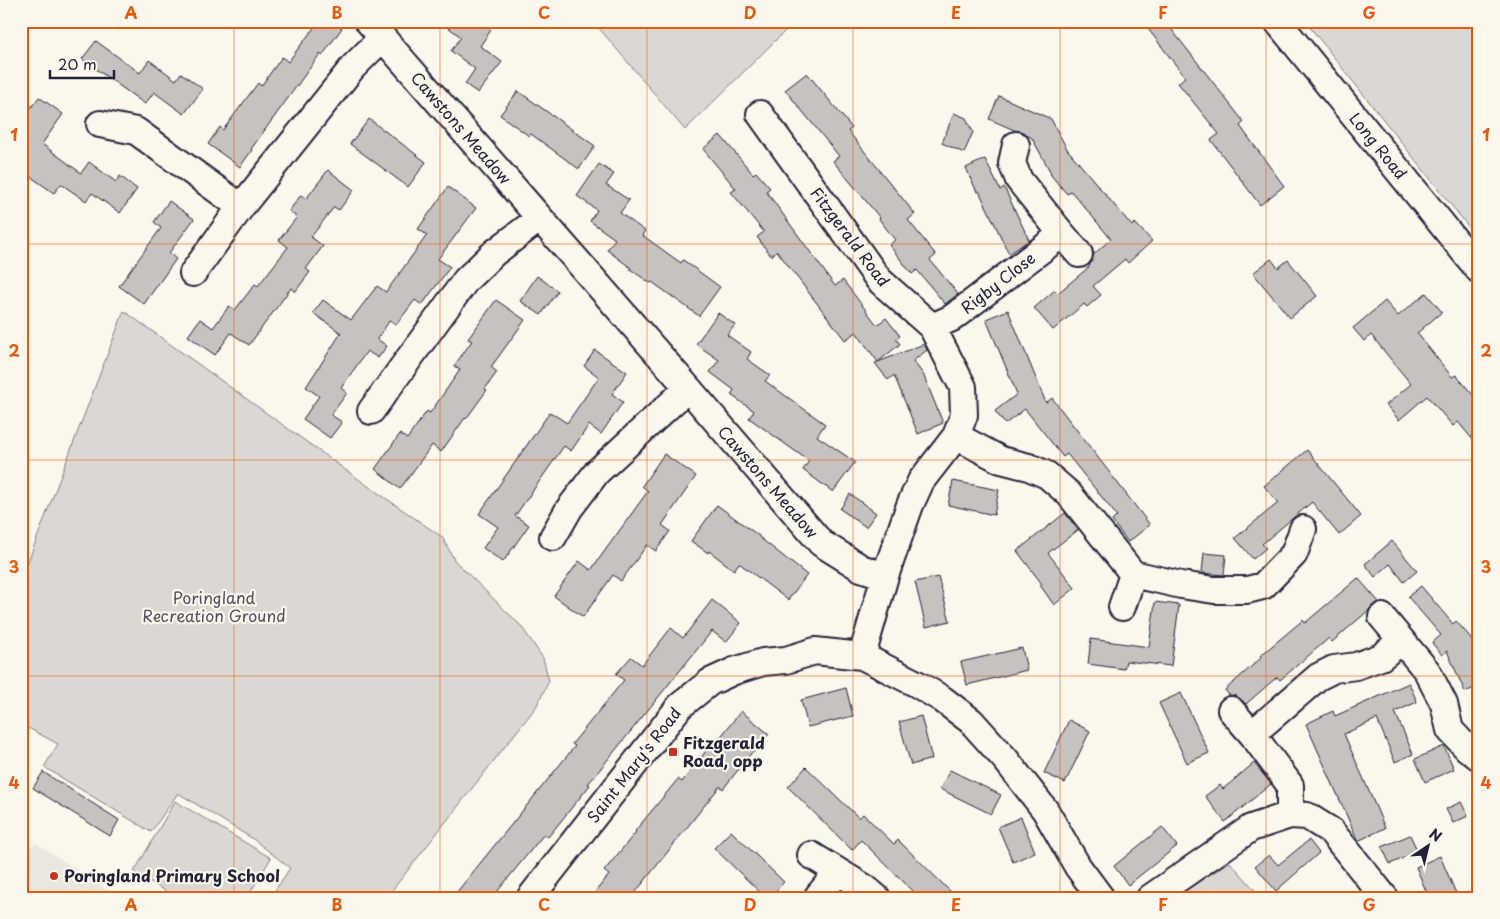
<svg xmlns="http://www.w3.org/2000/svg" width="1500" height="919" viewBox="0 0 1500 919" font-family="'Playpen Sans',sans-serif">
<style>
.built{fill:#ebe7df}
.green{fill:#dbd8d3;stroke:#7e7d87}
.building{fill:#c6c2c0;stroke:#22223b}
.lines{fill:none;stroke-linecap:round;stroke-linejoin:round}
.minor-casing{stroke:#22223b;stroke-width:30}
.minor{stroke:#fbf7ec;stroke-width:26}
.grid{fill:none;stroke:#e8590c;stroke-width:1;stroke-opacity:0.55}
.poi-dot{fill:#c8321e;stroke:#fbf7ec;stroke-width:2}
.labels{text-anchor:middle;stroke-width:4.5;stroke-linejoin:round;paint-order:stroke}
.street-label{font-size:16px;fill:#22223b;stroke:#fbf7ec}
.park-label{font-size:16px;fill:#505061;stroke:#fbf7ec}
.poi-label{font-size:16px;font-weight:bold;fill:#22223b;stroke:#fbf7ec;text-anchor:start}
.neatline{fill:none;stroke:#e8590c;stroke-width:2}
.grid-label{font-size:16px;text-anchor:middle;font-weight:bold;fill:#e8590c}
</style>
<rect width="100%" height="100%" fill="#fbf7ec"/>
<filter id="ink" filterUnits="userSpaceOnUse"><feTurbulence type="fractalNoise" baseFrequency=".02" numOctaves="2"/><feDisplacementMap in="SourceGraphic" scale="10" xChannelSelector="R" yChannelSelector="G"/><feConvolveMatrix kernelMatrix="1 2 1 2 8 2 1 2 1" color-interpolation-filters="sRGB"/></filter>
<g filter="url(#ink)">
<path class="built" d="M36 843 120 898H21V855Z"/>
<path class="green" d="M593 21H786V30L685 130Z
M1305 21H1479V240Z
M124 311 368 486 442 537 455 561 521 626 543 658 549 681 536 707 386 898H270L290 868 253 839 178 793 151 832 44 767 58 744 21 724V580Z
M175 801 271 858 247 898H177L134 872Z
M1230 862 1262 898H1173Z"/>
<path class="building" d="M319 21H332L342 28 322 56 320 54 251 149 252 150 240 167 208 144 220 127 223 130 258 83 261 86 282 57 288 62Z
M440 21H479L491 30 480 46 502 62 478 93 465 84 475 69 451 51 461 37Z
M1142 21H1165L1244 122 1240 126 1284 186 1260 205 1211 140 1219 134 1178 83 1185 77Z
M96 41 140 73 149 60 176 80 181 73 203 89 184 114 154 92 145 104 82 59Z
M807 73 852 128 848 131 915 214 908 220 936 255 930 260 958 294 945 304 917 270 912 274 889 245 895 240 879 219 880 218 833 161 839 156 785 90Z
M518 91 595 146 579 169 531 134 529 136 500 115Z
M999 96 1051 119 1067 149 1132 226 1135 223 1152 241 1128 263 1125 259 1093 286 1101 295 1087 307 1084 304 1053 330 1034 308 1055 290 1058 293 1089 267 1094 254 1111 239 1071 191 1067 194 1050 174 1051 173 1032 138 1020 131 1014 130 989 119Z
M39 97 63 114 42 144 81 173 89 162 116 182 120 176 137 189 120 213 92 193 86 201 61 184 54 193 21 170V121Z
M954 113 966 118 973 132 964 153 942 143Z
M369 119 426 162 408 187 350 144Z
M720 135 753 174 756 172 770 188 766 191 835 286 843 280 877 325 886 318 900 336 896 339 900 344 878 362 924 344 927 350 913 361 923 374 943 423 918 434 894 375 888 380 875 363 878 362 856 332 845 340 777 251 771 256 757 237 764 232 731 192 736 189 703 149Z
M985 159 1000 190 1004 187 1029 240 1009 254 979 191 977 192 966 168Z
M599 164 614 174 606 185 629 200 620 213 645 231 642 235 681 263 683 260 720 287 699 316 652 282 650 283 630 269 631 268 607 250 615 239 590 221 597 210 577 196Z
M328 170 354 190 339 210 334 207 311 237 323 246 306 269 310 272 295 292 291 288 249 345 231 333 215 355 188 336 200 319 213 328 229 306 235 310 255 284 258 286 288 247 279 240 297 217 289 211 301 195 306 199Z
M448 187 476 208 438 259 450 267 422 305 415 300 396 325 390 320 377 339 387 346 378 358 367 351 341 388 347 393 331 415 342 422 330 438 303 419 319 396 306 387 341 333 313 313 323 300 351 320 377 286 386 292 427 235 418 229Z
M169 201 194 219 169 253 176 259 144 304 119 286 161 228 154 222Z
M1271 259 1278 268 1288 260 1317 296 1290 318 1253 273Z
M537 276 558 291 541 315 520 301Z
M1426 293 1442 312 1417 333 1452 377 1456 375 1479 402V447L1458 422 1453 426 1427 396 1399 420 1386 405 1411 384 1371 335 1364 341 1353 328 1385 301 1398 316Z
M496 300 525 320 491 367 497 372 485 389 487 390 466 419 465 418 441 452 432 445 400 489 375 469 400 434 407 439 427 411 430 413 460 370 454 366 472 341 468 339Z
M1008 310 1046 403 1052 398 1150 525 1128 542 1112 521 1117 516 1067 454 1063 457 1025 409 1005 424 995 411 1017 394 986 319Z
M718 313 735 325 727 335 751 352 747 359 770 375 765 381 825 424 817 436 855 462 833 492 803 470 809 461 749 418 754 411 731 395 734 390 710 372 719 360 696 344Z
M595 350 627 372 612 394 623 402 601 434 589 425 571 451 564 446 515 516 529 525 503 562 483 548 498 527 479 514 550 412 567 423 599 377 584 366Z
M1307 450 1361 516 1339 535 1312 502 1262 544 1266 548 1253 559 1235 538 1278 503 1264 486Z
M664 454 696 476 662 525 670 531 656 551 647 545 621 581 613 575 583 617 554 596 579 561 591 570 648 491 642 486Z
M953 481 999 490 994 515 948 505Z
M850 494 876 513 866 527 840 509Z
M717 505 759 536V537L807 575 788 600 739 563 734 570 709 551 708 553 691 541Z
M1065 513 1078 530 1048 553 1075 588 1054 605 1040 585 1042 584 1017 551Z
M1392 541 1417 571 1404 582 1390 564 1375 577 1365 564Z
M1204 553 1226 555 1224 575 1202 573Z
M938 577 950 621 926 627 915 582Z
M1358 578 1379 602 1372 606 1369 610 1332 642 1329 638 1280 680 1277 677 1246 704 1236 696 1229 695 1225 690 1261 658 1260 656 1303 620 1305 623Z
M1421 586 1453 624 1456 621 1471 638 1479 656V686L1465 692 1447 651 1442 655 1432 643 1441 635 1408 597Z
M712 600 741 623 726 642 712 631 588 784 590 785 548 837 544 834 492 898H452L575 746 572 744 624 680 616 674 631 657 642 665 671 628 683 638Z
M1155 602 1179 605 1171 666 1126 661 1124 669 1088 664 1091 639 1149 647Z
M1022 648 1027 670 967 685 961 662Z
M1409 683 1417 702 1395 712 1413 754 1395 762 1377 719 1344 734 1385 828 1358 841 1306 724 1333 711 1335 716Z
M846 688 853 716 808 727 801 700Z
M1181 693 1209 753 1187 763 1159 703Z
M741 711 769 734 754 752 753 751 723 789 720 786 631 898H590L609 875 604 871 636 832 635 831 678 779 682 782 713 742 715 744Z
M921 716 932 759 911 765 899 722Z
M1069 720 1090 731 1065 783 1044 773Z
M1444 746 1454 769 1425 782 1415 759Z
M1254 763 1271 784 1225 822 1205 796 1220 785 1223 789Z
M806 767 859 818 863 814 894 844 898 840 957 898H920L861 840 852 850 788 787Z
M950 770 1001 795 991 814 940 789Z
M43 772 119 820 110 836 33 788Z
M1461 802 1468 816 1453 823 1446 809Z
M1021 817 1035 852 1013 862 998 827Z
M1162 827 1177 846 1128 885 1114 866Z
M731 831 784 882 769 898H766L714 848Z
M1410 835 1418 852 1390 864 1382 847Z
M1309 840 1319 853 1276 891 1255 866 1269 855 1278 865Z
M1440 856 1458 898H1429L1416 867Z"/>
<g class="lines">
<g class="minor-casing">
<path id="minor" d="M368 21 688 388 821 543 861 568 885 576
M1277 21 1479 270
M760 114 879 280 932 327 963 387 964 415 956 436 921 481 910 505 885 576 862 656
M100 124 136 131 241 207
M1062 234 1079 254
M193 273 241 207 353 67 382 38
M932 327 952 318 1062 234 1019 180 1012 163 1016 145
M371 411 466 280 494 253 540 218
M956 436 1001 460 1029 467 1047 475 1069 494 1133 574 1181 585 1214 590H1247L1263 586 1294 554 1303 529
M553 537 569 509 597 472 688 388
M1122 607 1133 574
M1382 617 1427 671 1444 704 1450 730 1467 748 1479 757
M1231 710 1252 734 1290 785V815
M1252 734 1318 677 1334 669 1356 666 1381 657 1401 641
M811 855 865 888 877 898
M818 896 838 872
M530 898 680 706 710 682 734 671 763 662 786 660 815 651 862 656 917 684 942 699 971 721 1006 760 1045 810 1078 867 1101 898
M1150 898 1251 828 1290 815 1307 816 1331 831 1385 898"/>
</g>
<use href="#minor" class="minor"/>
</g>
</g>
<path class="grid" d="M234 21V898M440 21V898M647 21V898M853 21V898M1060 21V898M1266 21V898M21 244H1479M21 460H1479M21 676H1479"/>
<g class="poi-dot">
<rect x="668" y="747" width="10" height="10" rx="2.5"/>
<circle cx="54" cy="876" r="5"/>
</g>
<g class="labels">
<g class="street-label">
<text transform="translate(461 128) rotate(49)" y="6">Cawstons Meadow</text>
<text transform="translate(1378 146) rotate(51)" y="6">Long Road</text>
<text transform="translate(850 237) rotate(53)" y="6">Fitzgerald Road</text>
<text transform="translate(998 283) rotate(-38)" y="6">Rigby Close</text>
<text transform="translate(768 482) rotate(49)" y="6">Cawstons Meadow</text>
<text transform="translate(634 765) rotate(-52)" y="6">Saint Mary's Road</text>
</g>
<g class="park-label">
<text x="214" y="604">Poringland<tspan x="214" dy="18">Recreation Ground</tspan></text>
</g>
<g class="poi-label">
<text x="683" y="749">Fitzgerald<tspan x="683" dy="18">Road, opp</tspan></text>
<text x="64" y="882">Poringland Primary School</text>
</g>
</g>
<rect width="1500" height="919" fill="none" stroke="#fbf7ec" stroke-width="55"/>
<g transform="translate(1428 846) rotate(35)" stroke="#fbf7ec" stroke-width="4" paint-order="stroke">
<path d="M0-4L9 19L0 12L-9 19Z" fill="#22223b"/>
<text y="-8" font-size="14" font-weight="bold" text-anchor="middle" fill="#22223b">N</text>
</g>
<path d="M50 70v8h64v-8" fill="none" stroke="#22223b" stroke-width="2.5"/>
<text x="58" y="70" font-size="15" fill="#22223b" stroke="#fbf7ec" stroke-width="4" paint-order="stroke">20 m</text>
<rect x="28" y="28" width="1444" height="864" class="neatline"/>
<g class="grid-label">
<text x="131" y="19">A</text>
<text x="337" y="19">B</text>
<text x="544" y="19">C</text>
<text x="750" y="19">D</text>
<text x="956" y="19">E</text>
<text x="1163" y="19">F</text>
<text x="1369" y="19">G</text>
<text x="14" y="141">1</text>
<text x="1486" y="141">1</text>
<text x="14" y="357">2</text>
<text x="1486" y="357">2</text>
<text x="14" y="573">3</text>
<text x="1486" y="573">3</text>
<text x="14" y="789">4</text>
<text x="1486" y="789">4</text>
<text x="131" y="911">A</text>
<text x="337" y="911">B</text>
<text x="544" y="911">C</text>
<text x="750" y="911">D</text>
<text x="956" y="911">E</text>
<text x="1163" y="911">F</text>
<text x="1369" y="911">G</text>
</g>
</svg>
